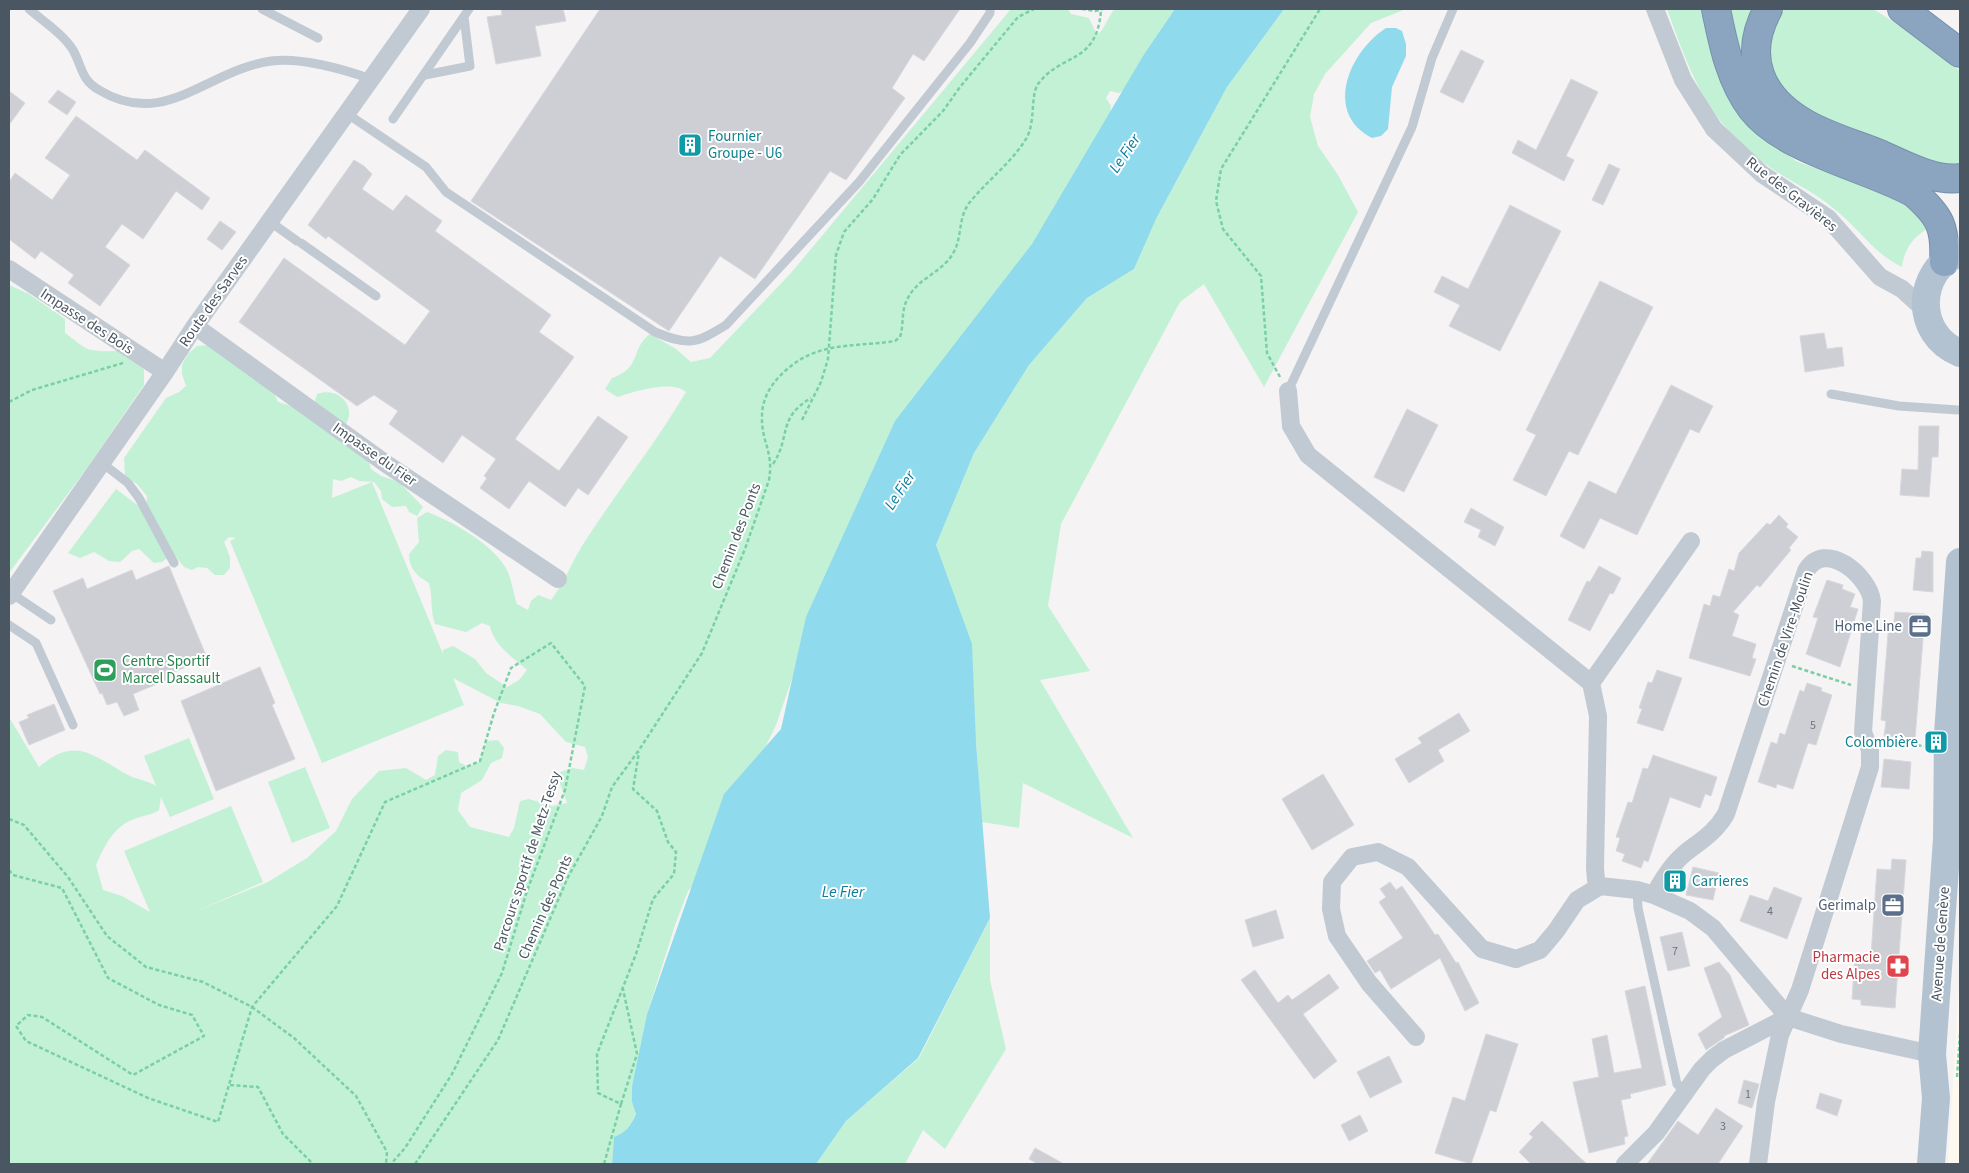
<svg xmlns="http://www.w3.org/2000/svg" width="1969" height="1173" viewBox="0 0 1969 1173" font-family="'Source Sans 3',sans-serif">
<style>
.commercial{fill:#fdf9ef}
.green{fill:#c3f1d5}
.water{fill:#90daee}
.building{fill:#cdcfd5;stroke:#d7d9de}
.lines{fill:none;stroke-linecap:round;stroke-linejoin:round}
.highway-casing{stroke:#7690ad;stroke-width:30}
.path{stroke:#7ad0a6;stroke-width:2.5;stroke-dasharray:4 2.5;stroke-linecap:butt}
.lane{stroke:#c1cad2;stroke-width:9}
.street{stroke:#c1cad2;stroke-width:18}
.primary{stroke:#b3c2d1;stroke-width:28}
.highway{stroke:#8ba5c1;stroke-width:28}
.labels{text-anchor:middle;stroke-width:4;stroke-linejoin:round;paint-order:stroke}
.number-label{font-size:12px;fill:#6b747e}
.culture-label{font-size:15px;fill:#0d838f;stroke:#fff;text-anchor:start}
.street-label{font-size:15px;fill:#4a5661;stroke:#fff}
.service-label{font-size:15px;fill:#4e5e75;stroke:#fff;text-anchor:end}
.leisure-label{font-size:15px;fill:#27864d;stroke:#fff;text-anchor:start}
.health-label{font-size:15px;fill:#be3a42;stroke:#fff;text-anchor:end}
.water-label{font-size:16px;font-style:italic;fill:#0c7c9b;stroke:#fff}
</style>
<rect width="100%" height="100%" fill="#f5f3f3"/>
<path class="commercial" d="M1960 967V1164H1948Z"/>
<path class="green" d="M1011 9H1068L1071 14 1089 18 1097 35 1102 30 1114 9H1177L1131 86 1119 93 1110 91 1106 98 1111 106 1110 118 795 670 776 725 704 875 688 891 675 925 647 1014 632 1086V1102L636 1113C631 1125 626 1133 614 1138L612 1164H9V717L39 767C76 735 93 756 128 775 138 780 147 780 156 786L144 756 189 738 214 799 170 817 161 797 159 810C152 815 145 815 137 818 114 825 105 845 96 865L103 890 122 896 150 912 124 851 231 806 263 882 199 910 268 882 307 858 336 831 352 799 379 771 406 768 426 780 435 775 438 756 446 750 458 752 459 762 468 767 479 762 487 741 498 740 504 748 502 758 491 763 482 780 461 793 458 810 470 827 509 837 514 828 520 801 529 799 552 806 567 803 559 781 560 772 573 768 584 770 588 757 585 747 566 742 540 714 518 706 501 703 453 678 464 705 322 763 230 541 236 538 229 537 224 542 230 557V568L224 575H215L207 568 198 567 192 570 184 567 173 553 162 562 154 563 139 549 132 551 120 562 109 561 94 552 80 558 68 553 116 489 140 507 146 506 147 496 137 484 125 476 124 458 166 398 179 392 186 386 182 374V365L188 354 197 346 209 345 259 375 263 386 274 393 278 402 305 410 313 408 317 394C338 386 358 406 345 426L368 458 371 469 381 476 399 482 423 507 417 516 409 512 406 506 392 507 382 499 381 491 374 482 359 481 351 477 341 481 333 479 332 498 372 482 443 654V650L453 646 475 659 486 673 507 687 519 680 527 670C513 657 494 646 490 626L482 623 466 632 435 624C430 611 433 597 429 583 417 576 409 569 409 554L419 542 417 518 427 512C454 522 494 545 507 570 512 580 513 593 517 604L528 610 531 601 538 595 551 600C564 583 571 564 582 546 615 494 654 446 686 392 672 379 633 392 617 397L605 389 612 378C642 368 630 349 650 334L676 349 691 362 710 358 791 273Z
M1284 9H1416H1406L1371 23 1325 74 1314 94 1310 117 1318 146 1338 175 1358 212 1264 387 1204 284 1180 302 1061 524 1048 606 1090 671 1040 680 1133 838 1023 783 1019 828 982 822 976 743 936 545 974 453 1029 365 1087 298 1134 269 1157 217 1227 87Z
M1667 9H1707L1755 130 1796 161 1897 199 1908 205 1931 227C1914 235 1904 249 1902 267 1874 254 1857 226 1833 208 1810 189 1782 178 1759 159 1705 117 1689 70 1667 9Z
M1725 9H1754L1755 97Z
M1785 9H1873L1912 33 1960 71V171L1943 169 1807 112C1782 91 1762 71 1772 36 1775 25 1777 17 1785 9Z
M9 285 29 294 65 319V333C73 338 83 349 92 350 121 355 122 341 144 369V385L87 468 9 573Z
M305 767 330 828 292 843 268 782Z
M990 918V980L1006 1049 945 1149 923 1130 905 1164H816L846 1121 919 1058Z"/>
<path class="water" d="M1175 9H1284L1227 87 1157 217 1134 269 1087 298 1029 365 974 453 936 545 972 644 976 743 990 918 918 1058 846 1121 816 1164H612L614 1137C626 1133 631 1125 636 1114L632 1102V1086L647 1014 724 794 781 729 806 617 895 421 1032 244 1143 56Z
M1386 28H1396L1402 31 1406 44V56L1392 87 1388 129 1381 136 1372 138C1323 113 1349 52 1386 28Z"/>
<path class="building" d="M501 9H563L566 21 535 26 541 56 496 64 487 17 502 15Z
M600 9H960L924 61 913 54 892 88 905 98 846 180 830 171 755 279 720 256 669 331 471 201Z
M1461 50 1484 61 1463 103 1440 92Z
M1571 79 1598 92 1566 156 1574 160 1564 181 1512 153 1518 140 1536 150Z
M58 90 76 102 67 115 48 102Z
M9 91 25 103 9 125Z
M76 116 137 160 145 150 210 198 202 210 176 191 143 239 122 224 105 247 130 265 100 306 68 283 74 275 41 251 35 259 9 239V182L15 173 52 200 70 175 45 158Z
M354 160 364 166 372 174 362 189 393 211 406 195 442 221 435 231 551 315 539 332 574 357 515 439 559 471 598 416 628 437 588 495 578 488 565 507 529 481 509 509 480 488 487 478 484 476 496 459 462 435 443 463 389 424 398 411 374 395 357 406 239 322 284 258 405 345 430 311 328 236 326 239 308 225Z
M1609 164 1620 169 1603 205 1592 200Z
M1510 205 1561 231 1500 351 1449 326 1460 305 1434 292 1442 276 1468 289Z
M220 221 236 232 222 250 207 239Z
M1600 281 1653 307 1578 455 1569 451 1546 496 1513 480 1536 435 1526 430Z
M1824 333 1827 349 1842 347 1844 366 1805 372 1800 336Z
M1671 385 1713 406 1699 433 1690 429 1637 535 1600 518 1584 549 1560 536 1589 481 1616 494Z
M1407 409 1438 425 1404 492 1374 477Z
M1919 426H1939L1938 457H1932L1929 497 1900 495 1902 469 1918 470Z
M1471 508 1504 527 1495 546 1478 537 1481 530 1464 522Z
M1779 515 1788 524 1786 527 1798 537 1789 548 1791 550 1760 587 1757 585 1733 612 1739 615 1732 636 1756 644 1752 658 1756 659 1750 676 1689 658 1704 604 1710 606 1713 595 1720 597 1729 569 1734 571 1739 553 1767 523 1770 525Z
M1922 551 1933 552V592L1913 590 1916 558H1921Z
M169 566 207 658 174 672 176 676 133 694 139 710 124 716 117 702 107 705 102 693 100 694 53 591 83 578 87 589 132 570 136 580Z
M1599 566 1621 578 1613 594 1610 593 1590 631 1568 620 1587 581 1590 582Z
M1827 580 1843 585 1842 589 1855 594 1850 607 1858 609 1840 667 1806 654 1818 618 1813 617Z
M1895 612 1925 614 1915 739 1884 736 1886 721 1881 720 1889 622H1894Z
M260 667 275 703 272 705 295 759 216 791 181 701Z
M1657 670 1682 678 1663 731 1637 723 1642 709 1639 708 1648 682 1652 683Z
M1807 683 1822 688 1821 691 1832 695 1816 745 1808 743 1793 789 1777 784 1776 788 1758 782 1771 742 1777 744 1780 733 1785 735 1800 690 1804 692Z
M54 704 65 730 29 745 19 722 29 718 27 715Z
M1459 713 1470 731 1438 750 1444 761 1409 783 1395 759 1422 743 1418 738Z
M1653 755 1717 777 1711 796 1705 794 1700 808 1670 797 1648 862 1644 860 1641 868 1622 861 1625 854 1616 851 1620 838 1616 837 1628 802 1632 803 1643 768 1648 769Z
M1884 759 1911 762 1909 789 1881 787Z
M1323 774 1354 825 1312 850 1282 799Z
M1892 859 1906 860 1895 1008 1861 1005V1000L1852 999 1855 955 1871 956 1877 869 1891 870Z
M1693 867 1719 873 1713 900 1686 895Z
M1390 882 1396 890 1402 886 1435 935 1438 934 1456 963 1458 962 1479 1003 1465 1011 1440 958 1391 989 1380 970 1375 973 1367 961 1403 938 1379 902 1386 897 1380 889Z
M1774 887 1802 898 1787 939 1740 921 1750 895 1768 901Z
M1276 910 1284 938 1253 947 1245 920Z
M1682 932 1690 966 1668 971 1660 937Z
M1719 962 1730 975 1749 1025 1724 1036 1725 1037 1706 1050 1698 1034 1722 1017 1704 968Z
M1255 970 1278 1003 1288 995 1292 1000 1329 974 1339 988 1303 1014 1337 1061 1314 1079 1241 980Z
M1645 986 1666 1085 1630 1094 1631 1098 1621 1100 1628 1136 1624 1137 1625 1144 1589 1153 1573 1082 1599 1077 1592 1039 1607 1035 1614 1073 1642 1068 1625 991Z
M1486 1034 1518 1044 1496 1112 1490 1110 1471 1164 1435 1153 1453 1097 1465 1101Z
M1389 1056 1402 1082 1370 1098 1357 1072Z
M1744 1080 1759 1084 1752 1108 1738 1103Z
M1820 1093 1842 1100 1837 1116 1816 1108Z
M1716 1108 1743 1126 1718 1164H1647L1678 1121 1698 1135Z
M1360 1115 1368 1131 1349 1141 1341 1125Z
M1542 1121 1578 1156 1587 1164H1531L1519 1152 1533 1137 1529 1134Z
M1035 1148 1064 1164H1038L1029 1159Z"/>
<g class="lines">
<g class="highway-casing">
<path id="highway" d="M1716 9C1723 43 1730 80 1752 109 1785 151 1867 167 1914 193 1940 216 1946 227 1944 262
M1768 9C1742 57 1760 98 1806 124 1827 136 1854 144 1877 153 1901 163 1933 182 1960 178
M1902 9 1960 53"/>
</g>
<path class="path" d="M1082 9 1095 11 1103 9
M1280 377 1267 353 1261 276 1223 229 1216 201 1221 169 1320 9
M9 402 32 390 123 363
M802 420 821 382 828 359 836 255 844 232 873 199 900 155 943 111 960 87 1018 17 1034 9
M773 464C791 437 777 418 811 398
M1792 666 1851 685
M1885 743 1926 746
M9 819 24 825 68 877 107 936 146 967 203 982 252 1007 294 1038 356 1096 387 1152 386 1164
M9 870 13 875 62 888 108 978 159 1005 192 1015 204 1036 133 1075 42 1017 28 1015 16 1026 26 1041 148 1098 218 1122 252 1007 337 906 385 802 480 761 494 713 511 668 551 643 585 686 565 790 527 891 502 973 452 1074 405 1148 391 1164
M1957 1077 1960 1034
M230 1085 258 1087 283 1134 313 1164
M621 1104 637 1054 623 989
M415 1164 498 1040 568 877 602 816 612 787 639 750 702 653 745 549 769 480C774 451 761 442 762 416 762 402 768 389 778 378 813 340 849 348 895 341L900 337C904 325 901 311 907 300 916 279 941 273 952 255 963 239 957 218 970 202 988 180 1011 163 1026 139 1036 122 1030 96 1038 84 1062 52 1097 65 1101 10
M604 1164 621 1104 598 1093 597 1054 636 954 653 899 674 874 676 852 668 842 657 811 633 789 639 752"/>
<path class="lane" d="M29 9C43 21 63 34 73 50 82 66 81 80 99 90 165 130 207 70 271 61 300 57 343 69 371 79
M262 9 318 38
M425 75 470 66 464 17
M346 113 426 167 446 192 655 332C689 346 695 344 726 325L859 182 970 43 990 13V9
M393 119 469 9
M269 221 297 241
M301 243 376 296
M1288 391 1412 127 1432 58 1453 9
M1831 394 1899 406 1958 410
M102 463 128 483 139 498 174 563
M11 593 51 620
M9 625 36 643 73 725
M1637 890 1638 908 1677 1084 1685 1092"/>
<path class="street" d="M1655 9 1683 80 1714 129 1762 174 1828 218 1880 277 1902 289 1926 311
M9 269 165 372
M195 326 385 463 558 579
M1288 391 1291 426 1308 455 1591 683 1598 716 1595 868 1596 880 1600 886
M9 596 165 372 195 326 421 9
M1591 683 1691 541
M1654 895C1662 880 1671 865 1684 854 1700 841 1715 833 1726 814L1806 571C1825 538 1869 576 1872 601L1863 732 1870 750V767L1800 990 1780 1035 1766 1102 1758 1164
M1416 1037 1369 983 1337 936 1331 909 1332 882 1352 857 1378 852 1408 867 1482 949 1516 959 1540 950 1556 931 1577 900 1600 886 1637 890 1654 895 1690 911 1713 928 1788 1017 1841 1034 1932 1054
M1625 1164 1656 1133 1702 1069 1712 1059 1724 1050 1788 1017"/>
<path class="primary" d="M1960 252C1915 271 1914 335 1960 353
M1931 1164 1936 1098 1932 1054 1947 839 1948 734 1960 562"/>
<use href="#highway" class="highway"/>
</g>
<defs>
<g id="building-square" transform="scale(1.25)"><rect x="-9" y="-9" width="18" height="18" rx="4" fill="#0f9aa8" stroke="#fff"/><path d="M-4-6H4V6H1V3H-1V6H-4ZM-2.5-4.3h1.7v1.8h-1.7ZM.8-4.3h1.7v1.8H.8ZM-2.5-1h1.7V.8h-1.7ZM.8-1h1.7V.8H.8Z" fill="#fff"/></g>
<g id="office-square" transform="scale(1.25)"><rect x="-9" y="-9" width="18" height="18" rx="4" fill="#5c6f8a" stroke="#fff"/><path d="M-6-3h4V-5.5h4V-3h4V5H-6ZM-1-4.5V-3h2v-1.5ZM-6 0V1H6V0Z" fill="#fff"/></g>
<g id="stadium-square" transform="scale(1.25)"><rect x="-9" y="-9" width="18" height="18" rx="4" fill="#2e9e5b" stroke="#fff"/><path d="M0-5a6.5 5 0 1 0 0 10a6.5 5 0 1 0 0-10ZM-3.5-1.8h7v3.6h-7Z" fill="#fff"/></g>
<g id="pharmacy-square" transform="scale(1.25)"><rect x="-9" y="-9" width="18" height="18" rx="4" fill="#e0444e" stroke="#fff"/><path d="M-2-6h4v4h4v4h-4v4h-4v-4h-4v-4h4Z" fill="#fff"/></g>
</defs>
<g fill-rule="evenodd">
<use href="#building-square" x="690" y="145"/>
<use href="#office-square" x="1920" y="626"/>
<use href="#stadium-square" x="105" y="670"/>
<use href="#building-square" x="1936" y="742"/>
<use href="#building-square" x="1675" y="881"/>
<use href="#office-square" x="1893" y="905"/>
<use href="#pharmacy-square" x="1898" y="966"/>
</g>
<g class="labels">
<g class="number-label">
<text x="1813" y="729">5</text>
<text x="1770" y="915">4</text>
<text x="1675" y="955">7</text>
<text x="1748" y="1098">1</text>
<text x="1723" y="1130">3</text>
</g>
<g class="culture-label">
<text x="708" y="141">Fournier<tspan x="708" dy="17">Groupe - U6</tspan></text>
<text x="1918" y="747" text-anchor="end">Colombière</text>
<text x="1692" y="886">Carrieres</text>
</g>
<g class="street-label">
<text transform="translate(1792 194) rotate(38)" y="5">Rue des Gravières</text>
<text transform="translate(213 301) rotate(-55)" y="5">Route des Sarves</text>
<text transform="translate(87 321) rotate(33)" y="5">Impasse des Bois</text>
<text transform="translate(375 454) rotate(35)" y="5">Impasse du Fier</text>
<text transform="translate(736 536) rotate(-69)" y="5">Chemin des Ponts</text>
<text transform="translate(1785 639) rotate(-71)" y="5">Chemin de Vire-Moulin</text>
<text transform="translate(527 861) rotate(-72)" y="5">Parcours sportif de Metz-Tessy</text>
<text transform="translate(545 907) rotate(-66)" y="5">Chemin des Ponts</text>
<text transform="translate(1940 944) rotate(-86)" y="5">Avenue de Genève</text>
</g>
<g class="service-label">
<text x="1902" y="631">Home Line</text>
<text x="1876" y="910">Gerimalp</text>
</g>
<g class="leisure-label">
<text x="122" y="666">Centre Sportif<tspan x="122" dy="17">Marcel Dassault</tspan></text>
</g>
<g class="health-label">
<text x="1880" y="962">Pharmacie<tspan x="1880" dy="17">des Alpes</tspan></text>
</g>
<g class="water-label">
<text transform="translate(1124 153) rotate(-56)" y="6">Le Fier</text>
<text transform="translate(899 490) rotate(-57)" y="6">Le Fier</text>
<text x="843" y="897">Le Fier</text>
</g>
</g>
<rect width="1969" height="1173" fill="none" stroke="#4a5661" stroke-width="20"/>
</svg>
